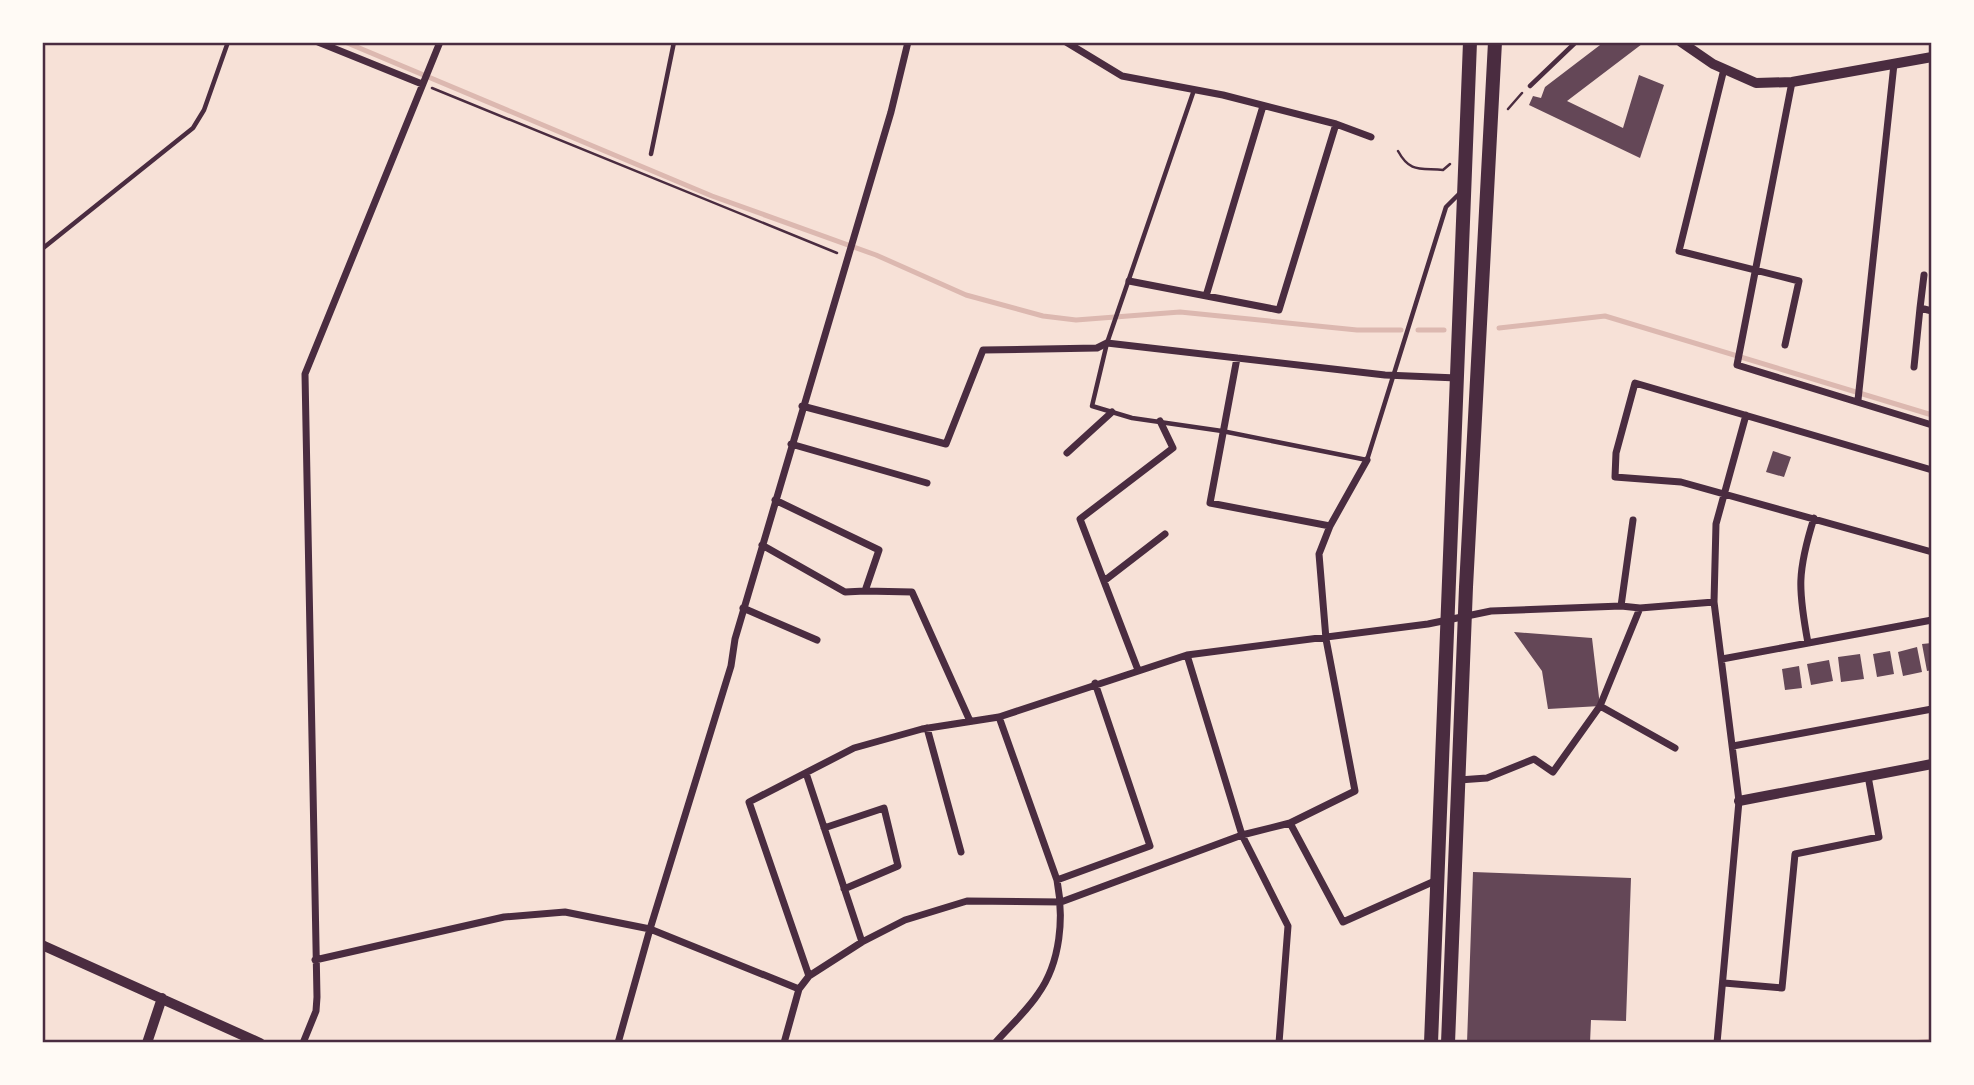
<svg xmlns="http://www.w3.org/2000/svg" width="1974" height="1085" viewBox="0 0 1974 1085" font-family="'Times New Roman',serif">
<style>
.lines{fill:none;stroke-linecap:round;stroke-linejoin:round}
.stream{stroke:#dcb8b0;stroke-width:5}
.building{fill:#644757}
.path{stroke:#4a2c40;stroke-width:2.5}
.service{stroke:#4a2c40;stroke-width:4.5}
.minor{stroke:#4a2c40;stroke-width:7}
.tertiary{stroke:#4a2c40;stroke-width:10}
.primary{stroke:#4a2c40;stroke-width:14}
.neatline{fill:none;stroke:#4a2c40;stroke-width:2.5}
</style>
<rect width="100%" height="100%" fill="#f7e1d7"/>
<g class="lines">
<path class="stream" d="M345 42 712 196 876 255 966 295 1043 316 1076 320 1180 312 1357 330H1401
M1499 328 1605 316 1932 415
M1418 330H1444
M1913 1043 1932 1041"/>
</g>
<path class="building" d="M1604 42 1642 44 1567 101 1623 128 1639 75 1664 85 1640 158 1529 105 1533 96 1541 98 1545 87Z
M1773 451 1791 457 1784 477 1766 472Z
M1514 632 1592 638 1600 706 1548 709 1542 671Z
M1932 643V670L1927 671 1922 644Z
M1917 647 1922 672 1903 676 1898 652Z
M1890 651 1894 674 1877 677 1873 654Z
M1860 654 1864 679 1841 682 1838 657Z
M1829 660 1833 681 1811 685 1807 664Z
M1799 666 1802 688 1785 690 1782 669Z
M1473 872 1631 878 1626 1021 1591 1020 1590 1043H1467Z"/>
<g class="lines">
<path class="path" d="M432 88 837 253
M1508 109 1522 93
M1398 151C1410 173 1420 168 1443 170L1450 164"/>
<path class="service" d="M1530 86 1576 42
M1194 90 1107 343 1092 406 1132 418 1222 431 1367 460 1446 207 1460 193
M651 154 674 42
M42 249 193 128 204 110 228 42"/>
<path class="minor" d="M318 42 422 84
M1066 42 1122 76 1223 95 1336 124 1371 137
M1724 69 1679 251 1799 281 1785 345
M1792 82 1737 365 1932 425
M1924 275 1920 308 1932 311
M1129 281 1279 310 1336 124
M1206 296 1263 106
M1237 358 1210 503 1330 526 1367 460
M1914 367 1920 308
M1858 400 1894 64
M802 406 946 444 983 350 1097 348 1107 343 1385 375 1457 378
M791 444 927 483
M1067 453 1112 412
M1932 470 1635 383 1616 453 1615 477 1681 482 1932 552
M775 500 879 550 865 591 912 592 970 721
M762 545 845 592 865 591
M1104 581 1165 534
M1621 606 1633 520
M743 608 817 640
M1808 643C1798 589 1797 572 1814 518
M1187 655 1242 835 1288 926 1279 1043
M1722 659 1932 620
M1138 670 1080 519 1173 448 1160 421
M1600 706 1675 748
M927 728 961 852
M1733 746 1932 709
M806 773 862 942
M1459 780 1487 778 1534 759 1553 772 1600 706 1640 608
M1290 823 1343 922 1437 880
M824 828 884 808 898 866 844 889
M1057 880 1150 846 1095 683
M315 960 504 917 565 912 650 929 799 989
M809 976 749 802 854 748 922 729 999 717 1187 655 1428 624 1491 611 1621 606 1640 608 1714 602
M1724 983 1782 988 1795 854 1879 837 1868 776
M303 1043 316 1011 317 997 305 374 440 42
M618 1043 650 929 731 666 735 639 891 112 908 42
M784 1043 799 989 809 976 862 942 905 920 967 901 1061 902 1242 835 1290 823 1355 791 1326 639 1319 554 1330 526
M995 1043C1009 1027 1026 1012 1038 994 1061 962 1064 917 1057 880L999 717
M1717 1043 1739 801 1714 602 1716 524 1746 415"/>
<path class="tertiary" d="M1681 42 1713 64 1756 83 1792 82 1932 57
M1739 801 1932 764
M42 945 260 1043
M147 1043 162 998"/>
<path class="primary" d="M1431 1043 1470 42
M1448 1043 1466 587 1495 42"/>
</g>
<rect width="1974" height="1085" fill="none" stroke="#fffaf5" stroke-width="88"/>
<rect x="44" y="44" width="1886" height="997" class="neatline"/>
</svg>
